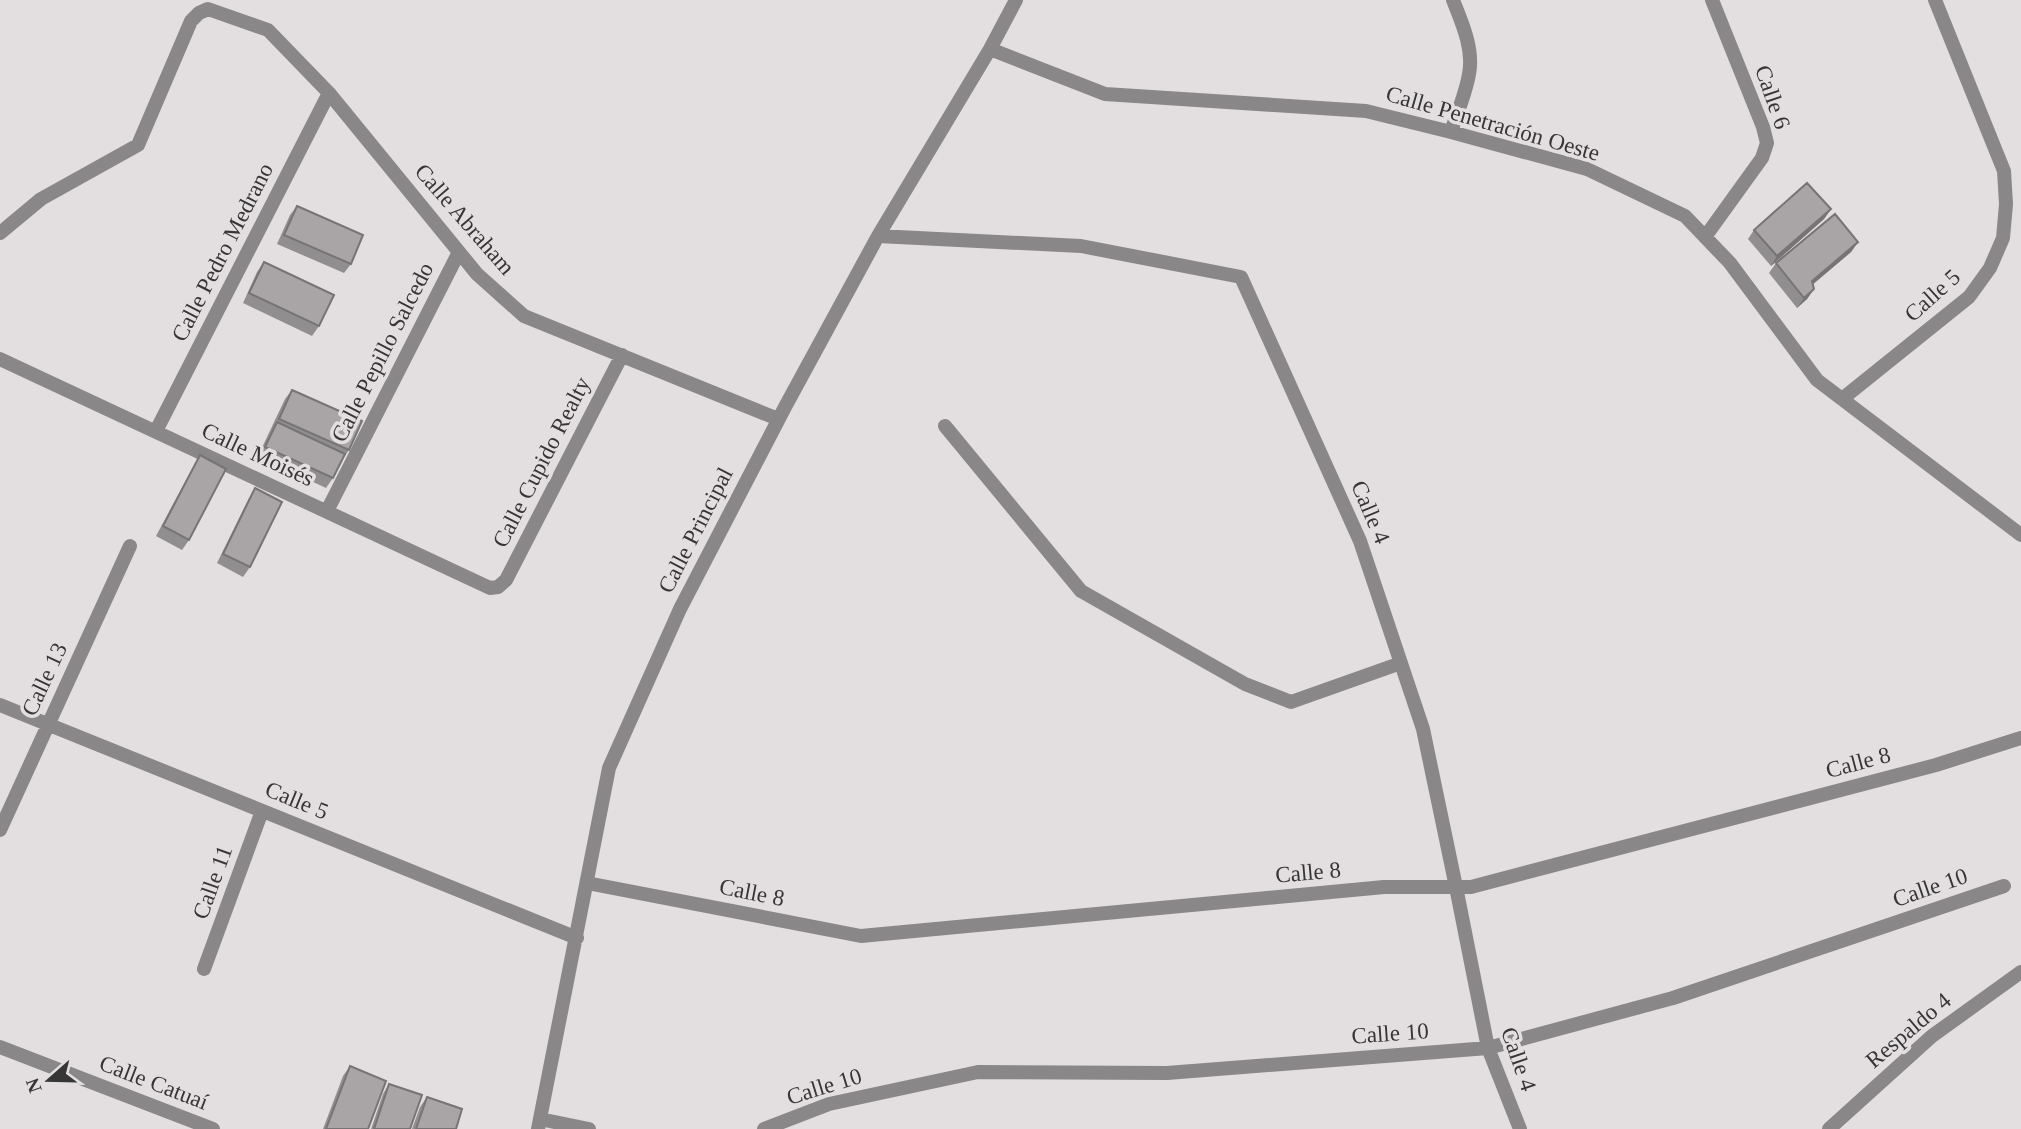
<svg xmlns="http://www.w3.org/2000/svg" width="2021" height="1129" viewBox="0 0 2021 1129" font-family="Georgia,serif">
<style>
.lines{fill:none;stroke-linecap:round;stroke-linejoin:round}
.street{stroke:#898787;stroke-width:14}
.wall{fill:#918e8f}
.shaded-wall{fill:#767474}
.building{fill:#a9a5a6;stroke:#767474;stroke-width:2}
.labels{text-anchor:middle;stroke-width:7;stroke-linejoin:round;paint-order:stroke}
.street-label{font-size:23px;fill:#373636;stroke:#e3dfe0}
</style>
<rect width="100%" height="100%" fill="#e3dfe0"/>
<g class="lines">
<path class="street" d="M990 49 1105 94 1366 111 1451 132 1587 169 1685 216 1730 263 1817 380 2021 535
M1451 132C1457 113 1466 93 1469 74 1474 49 1462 23 1453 0
M0 233 41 199 138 145 191 21 199 13 208 9 268 30 329 93 477 274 524 316 778 419
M878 236 1081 246 1241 277 1360 541 1423 729 1456 887 1488 1048 1520 1129
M1705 237 1762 158 1767 143 1763 127 1712 0
M0 359 490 588 498 587 506 580 622 355
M1842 399 1969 297 1990 268 2003 238 2006 204 2004 171 1935 0
M945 426 1081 591 1245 684 1291 702 1401 663
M156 431 329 93
M327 511 459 252
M0 705 577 938
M0 830 130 546
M587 883 861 936 1384 887H1471L1936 765 2021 738
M204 969 262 811
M0 1047 213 1129
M540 1119 589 1129
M538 1129 609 768 680 609 785 407 878 236 990 49 1016 0
M764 1129 829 1104 978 1072 1167 1073 1488 1048 1673 998 2004 886
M1829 1129 1932 1036 2021 972"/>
</g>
<path class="wall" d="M297 206 351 264 344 273 277 244 290 215Z
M1831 209 1824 219 1771 266 1748 239 1754 230Z
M1858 242 1851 252 1813 284 1814 289 1807 299 1797 308 1769 273 1776 263Z
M264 262 319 326 312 336 243 303 257 272Z
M292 390 349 450 342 460 333 478 326 488 258 456 285 399Z
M200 455 189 540 182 550 156 536 194 465Z
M255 488 250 567 243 577 217 563 249 498Z
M350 1066 368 1129H323L343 1076Z
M389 1084 410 1129H371L383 1094Z
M427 1097 456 1129H412L420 1107Z"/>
<path class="shaded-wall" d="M1831 209 1824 219 1771 266 1777 256Z
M1858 242 1851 252 1805 291 1812 281Z
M1814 289 1807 299 1797 308 1804 298Z"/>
<path class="building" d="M1807 183 1831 209 1777 256 1754 230Z
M297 206 363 235 351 264 284 235Z
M1835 214 1858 242 1812 281 1814 289 1804 298 1776 263Z
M264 262 334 295 319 326 249 293Z
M292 390 362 421 349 450 279 419Z
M277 422 345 454 333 478 265 447Z
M200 455 226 469 189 540 163 526Z
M255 488 282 502 250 567 223 554Z
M350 1066 386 1081 368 1129H326Z
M389 1084 422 1095 410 1129H374Z
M427 1097 462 1109 456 1129H416Z"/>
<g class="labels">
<g class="street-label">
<text transform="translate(1773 97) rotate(71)" y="8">Calle 6</text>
<text transform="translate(1493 123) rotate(16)" y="8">Calle Penetración Oeste</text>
<text transform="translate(465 219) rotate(49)" y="8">Calle Abraham</text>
<text transform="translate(222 252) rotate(-63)" y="8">Calle Pedro Medrano</text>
<text transform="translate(1932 295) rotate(-42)" y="8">Calle 5</text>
<text transform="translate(382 352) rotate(-63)" y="8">Calle Pepillo Salcedo</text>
<text transform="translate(258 454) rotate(25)" y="8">Calle Moisés</text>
<text transform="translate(541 462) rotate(-63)" y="8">Calle Cupido Realty</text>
<text transform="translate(1371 512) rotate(67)" y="8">Calle 4</text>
<text transform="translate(695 530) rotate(-63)" y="8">Calle Principal</text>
<text transform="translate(44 679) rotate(-65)" y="8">Calle 13</text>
<text transform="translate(1858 762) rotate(-15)" y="8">Calle 8</text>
<text transform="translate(297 800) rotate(22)" y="8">Calle 5</text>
<text transform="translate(1308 872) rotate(-5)" y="8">Calle 8</text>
<text transform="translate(212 882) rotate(-70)" y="8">Calle 11</text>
<text transform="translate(1930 887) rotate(-19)" y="8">Calle 10</text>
<text transform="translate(752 892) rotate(11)" y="8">Calle 8</text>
<text transform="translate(1908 1030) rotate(-40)" y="8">Respaldo 4</text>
<text transform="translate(1390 1033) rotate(-4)" y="8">Calle 10</text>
<text transform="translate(1519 1059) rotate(71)" y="8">Calle 4</text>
<text transform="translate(154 1082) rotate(21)" y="8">Calle Catuaí</text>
<text transform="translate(824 1086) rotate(-17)" y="8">Calle 10</text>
</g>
</g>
<g transform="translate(49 1080) rotate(250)" stroke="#e3dfe0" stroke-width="5" paint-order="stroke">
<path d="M0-5L12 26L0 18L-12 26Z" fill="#373636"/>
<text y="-10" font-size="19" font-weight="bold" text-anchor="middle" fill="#373636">N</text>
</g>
</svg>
